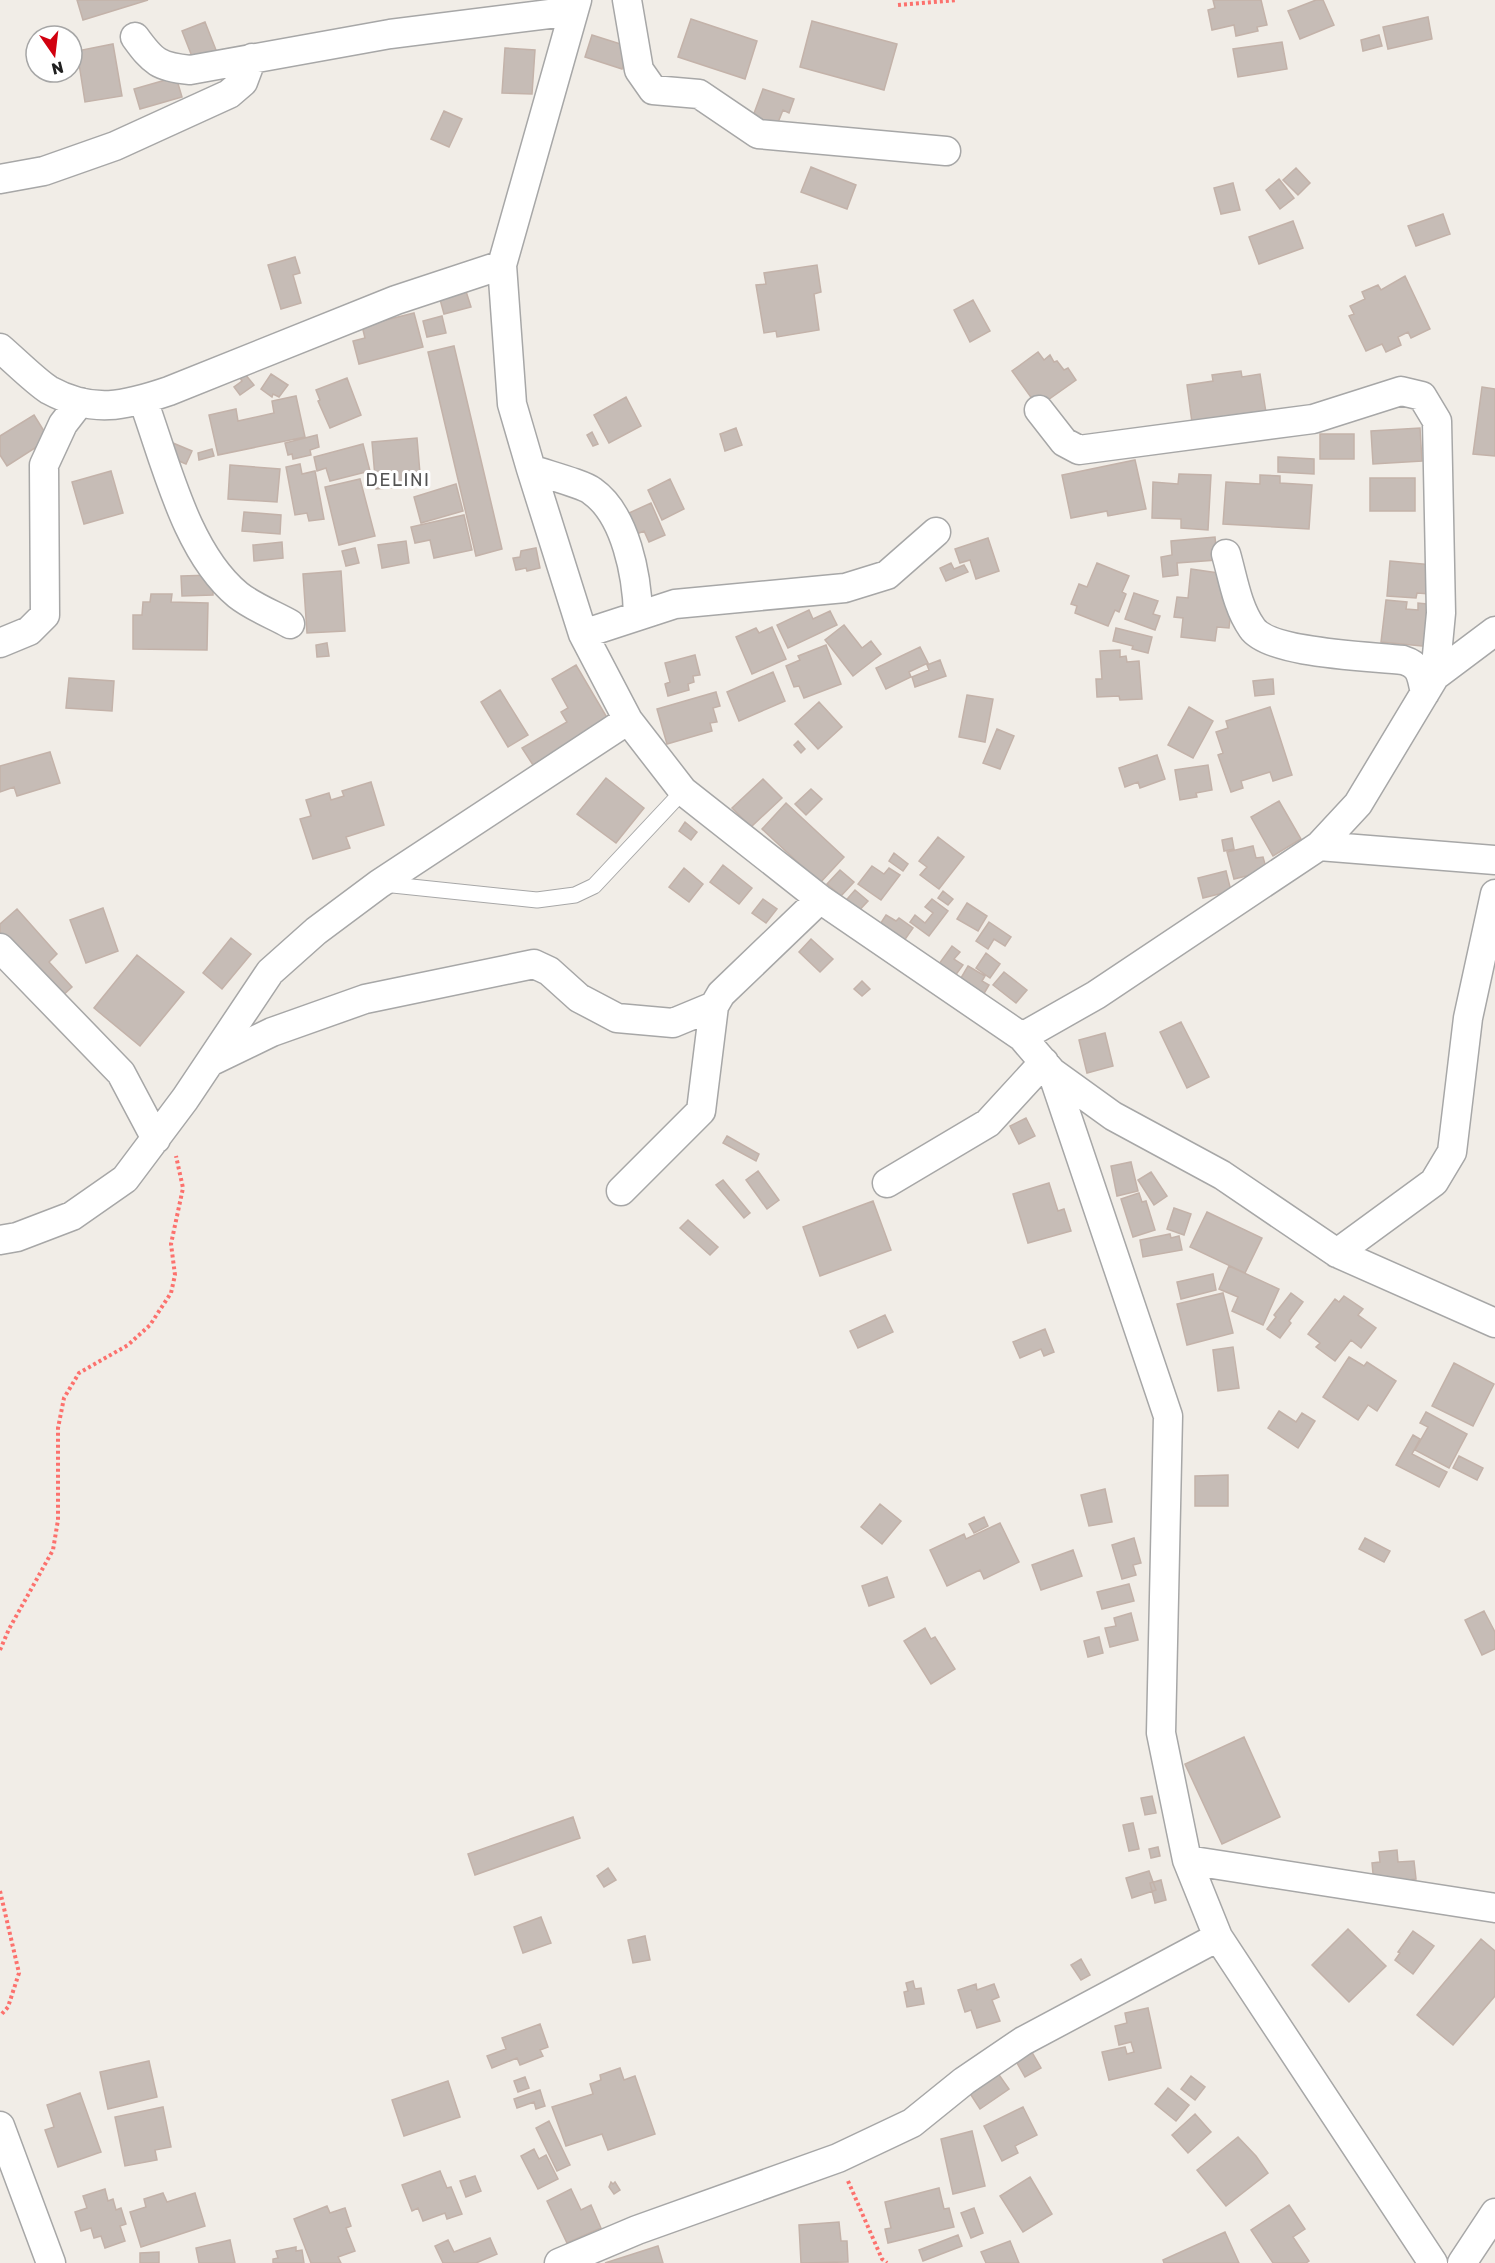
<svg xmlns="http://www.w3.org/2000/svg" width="1495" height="2263" viewBox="0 0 1495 2263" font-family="Rubik,sans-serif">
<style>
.building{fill:#c6bcb6;stroke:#c3b2a9;stroke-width:1.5}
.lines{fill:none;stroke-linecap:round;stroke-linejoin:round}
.service-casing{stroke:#a7a7a7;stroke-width:17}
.minor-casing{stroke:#a7a7a7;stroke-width:31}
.path{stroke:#fc716d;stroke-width:4;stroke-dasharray:3 3;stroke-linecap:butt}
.service{stroke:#fff;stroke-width:15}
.minor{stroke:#fff;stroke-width:28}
.labels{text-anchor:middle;stroke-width:6;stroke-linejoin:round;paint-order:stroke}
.quarter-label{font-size:18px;letter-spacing:1.5px;fill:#535353;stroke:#fff}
</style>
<rect width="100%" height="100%" fill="#f1ede7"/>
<path class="building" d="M77 0H148L83 20Z
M1213 0H1261L1267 25 1257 27 1258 31 1236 36 1234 25 1212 30 1208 10 1215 8Z
M1316 0H1323L1334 25 1300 39 1288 11Z
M1428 17 1432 39 1388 49 1383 27Z
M691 19 757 41 745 79 678 57Z
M812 21 897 44 884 90 800 67Z
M205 22 216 50 193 59 182 31Z
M592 35 630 47 622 69 585 57Z
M1379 35 1382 46 1363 51 1361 40Z
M1282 42 1287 69 1238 77 1233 49Z
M113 44 122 96 85 102 77 51Z
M505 48 535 50 532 94 502 93Z
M176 77 182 97 140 109 134 89Z
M763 89 794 99 789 113 783 110 777 125 753 116Z
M444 111 462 119 449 147 431 139Z
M811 167 856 185 847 209 801 192Z
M1296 168 1310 183 1298 195 1283 180Z
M1279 179 1294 198 1280 209 1266 190Z
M1233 183 1240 210 1221 214 1214 188Z
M1443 214 1450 234 1416 246 1408 226Z
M1293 221 1303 248 1259 264 1249 237Z
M295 257 300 273 293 275 301 303 281 309 268 265Z
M817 265 821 292 814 294 819 330 777 337 776 331 764 333 756 285 766 284 764 273Z
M1405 276 1430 329 1411 338 1408 332 1398 337 1401 345 1386 352 1382 344 1366 351 1349 316 1354 314 1350 306 1365 299 1362 292 1378 285 1381 290Z
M464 285 471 307 444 314 438 292Z
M973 300 990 331 970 342 954 310Z
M414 313 423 347 359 364 353 341 365 338 362 326Z
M442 316 446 333 427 337 423 321Z
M454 346 502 549 476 556 428 352Z
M1038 352 1044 360 1050 355 1054 362 1057 361 1064 370 1068 368 1076 380 1038 407 1012 371Z
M1241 371 1242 377 1260 374 1267 419 1193 430 1187 385 1213 381 1212 375Z
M245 374 254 385 240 395 234 387 242 381 240 378Z
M271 374 288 385 279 397 273 394 272 397 261 389Z
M347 378 361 415 330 428 318 401 320 400 316 390Z
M1482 387 1495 389V456L1473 454Z
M296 396 305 437 218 455 209 415 236 409 238 421 274 413 272 401Z
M626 397 641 426 609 443 594 415Z
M34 415 49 439 7 466 0 455V436Z
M736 428 742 445 725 451 720 434Z
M1420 428 1422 461 1373 464 1371 431Z
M592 432 598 444 593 446 587 435Z
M1320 434H1354V459H1320Z
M317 435 319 447 310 450 311 455 293 459 292 454 288 455 285 443Z
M417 438 421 485 376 489 372 442Z
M173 443 192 451 186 464 167 456Z
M363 444 370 471 330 481 326 468 317 471 314 457Z
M212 449 214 456 199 460 198 453Z
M1278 457 1314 459V474L1278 472Z
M1135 460 1146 509 1108 516 1107 511 1071 518 1062 475Z
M300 464 302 474 315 471 324 519 309 521 307 513 295 515 286 467Z
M230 465 280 469 277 502 228 499Z
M111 471 123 513 84 524 72 482Z
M1179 474 1211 475 1208 530 1181 528V519L1152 518 1153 482 1178 484Z
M1260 475 1280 476V483L1312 485 1309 529 1223 524 1226 482 1260 484Z
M1370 478H1415V511H1370Z
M360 479 375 536 339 545 325 487Z
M670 479 684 509 662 520 648 490Z
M456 484 463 511 421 523 414 497Z
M651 503 665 535 649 542 644 531 627 538 618 518Z
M244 512 281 515 280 534 242 531Z
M464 515 472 550 434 558 430 540 415 543 411 527Z
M1215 537 1217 560 1177 563 1178 575 1163 577 1161 557 1172 555 1171 541Z
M988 538 999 571 976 579 970 560 960 563 955 549Z
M406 541 409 563 382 568 378 545Z
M282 542 283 558 254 561 253 545Z
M355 548 359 563 346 566 342 551Z
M536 548 540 568 527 571 526 568 516 570 513 558 520 557 521 551Z
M1390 561 1433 565 1430 594 1417 593 1416 598 1387 596Z
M951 563 954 569 964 565 968 572 946 581 940 568Z
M1097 563 1129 576 1122 592 1126 594 1119 612 1115 610 1108 626 1075 613 1077 606 1071 604 1079 584 1087 587Z
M1191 569 1225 574 1222 598 1232 600 1229 628 1217 627 1215 641 1181 637 1183 618 1174 617 1177 597 1188 598Z
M341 571 345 631 307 633 303 574Z
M213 575V595L182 596 181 576Z
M1134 593 1158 601 1153 614 1160 616 1155 630 1125 619Z
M151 594H172L171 602 208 603 207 650 133 649V615H142L143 602H150Z
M1386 600 1407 602 1406 609 1418 610V603L1437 605 1432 647 1381 642Z
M809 610 813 619 830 611 837 625 788 648 777 625Z
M844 625 862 648 871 641 881 654 853 676 825 640Z
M772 627 786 659 752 674 736 637 756 628 759 633Z
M1116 628 1152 637 1148 653 1132 649 1133 646 1113 641Z
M327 643 329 656 317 657 316 645Z
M826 645 841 684 804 698 799 686 794 687 786 666 800 660 798 656Z
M920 647 928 663 909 672 911 677 886 689 876 668Z
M1120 650V657L1126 656 1127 662 1139 661 1142 699 1120 700 1119 696 1097 697 1096 679H1102L1100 651Z
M695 655 700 675 693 676 694 682 688 684 689 690 668 696 665 684 670 682 665 663Z
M940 660 946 676 915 687 912 677 929 670 927 665Z
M576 665 609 721 533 765 522 748 567 722 561 712 568 708 552 679Z
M773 672 785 701 739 721 727 692Z
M69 678 114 681 112 711 66 708Z
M1273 679 1274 694 1255 696 1253 681Z
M500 690 528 735 508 747 481 702Z
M716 692 720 706 713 708 717 722 710 723 712 731 667 744 657 709Z
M967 695 993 699 985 742 959 737Z
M819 702 842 727 818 749 795 724Z
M1189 707 1213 721 1193 758 1168 745Z
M1270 707 1292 775 1273 781 1270 772 1241 781 1243 788 1231 792 1218 755 1223 753 1216 732 1228 728 1226 721Z
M997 729 1014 736 1000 769 983 763Z
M798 741 805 749 801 753 794 745Z
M50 752 60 783 17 796 14 787 0 792V766Z
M1157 755 1165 779 1140 788 1138 782 1125 787 1119 768Z
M1208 765 1212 790 1196 793 1197 797 1180 800 1175 770Z
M606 778 644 808 616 843 577 814Z
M763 779 782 798 751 827 732 808Z
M371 782 384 825 346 837 350 848 313 859 300 819 311 816 306 800 329 793 331 800 344 796 342 791Z
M811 789 822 799 806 815 795 804Z
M1279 801 1301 839 1273 856 1251 817Z
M786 803 844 857 820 883 762 829Z
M685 822 697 832 691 840 679 831Z
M938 837 964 857 939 889 920 875 927 867 919 861Z
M1232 838 1234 849 1224 851 1222 840Z
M1253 846 1256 858 1263 857 1267 871 1234 879 1227 852Z
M894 853 908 864 903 871 889 861Z
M723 865 752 888 739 904 710 882Z
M872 866 884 874 889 868 900 875 881 900 858 884Z
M684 868 703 884 689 902 669 887Z
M840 870 854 882 841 896 827 884Z
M1226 871 1231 891 1203 898 1198 878Z
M855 890 868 901 854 916 842 905Z
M943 891 953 899 948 905 938 898Z
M763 899 777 909 766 923 752 913Z
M932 899 948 911 929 936 910 922 915 915 925 923 933 913 925 907Z
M967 903 987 916 978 931 957 919Z
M103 908 118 951 86 963 70 920Z
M17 909 57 954 49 962 72 987 59 999 0 933V924Z
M886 915 896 921 899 918 913 928 899 948 875 932Z
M989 922 1011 937 1005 946 994 939 988 949 976 941Z
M231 938 251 954 222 989 203 973Z
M811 939 833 959 820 972 799 952Z
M952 946 960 952 954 959 963 965 952 980 936 968Z
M986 953 1000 964 990 978 976 968Z
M137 955 184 992 140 1046 94 1008Z
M968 966 985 976 982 981 989 985 982 997 958 983Z
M1004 972 1027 990 1016 1003 993 985Z
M862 981 870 989 862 996 854 989Z
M1181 1022 1209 1077 1187 1088 1160 1032Z
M1105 1033 1113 1066 1087 1073 1079 1040Z
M1026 1118 1035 1136 1019 1144 1010 1126Z
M727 1136 759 1154 756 1161 723 1143Z
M1131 1162 1138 1191 1117 1196 1111 1166Z
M758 1171 779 1200 767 1209 746 1180Z
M1151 1172 1167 1196 1154 1205 1138 1180Z
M723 1180 750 1213 744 1218 716 1185Z
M1049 1183 1058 1211 1064 1209 1071 1231 1028 1243 1013 1194Z
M1139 1193 1142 1202 1146 1201 1155 1230 1133 1237 1121 1199Z
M873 1201 891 1250 820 1276 803 1227Z
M1174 1208 1191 1214 1184 1235 1167 1229Z
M1207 1212 1262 1238 1245 1273 1190 1247Z
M688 1220 718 1247 710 1255 680 1228Z
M1170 1234 1171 1238 1179 1236 1182 1250 1143 1257 1140 1240Z
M1229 1266 1279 1289 1263 1325 1232 1311 1238 1297 1219 1289Z
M1213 1274 1216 1290 1181 1299 1177 1282Z
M1223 1293 1233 1333 1187 1345 1177 1304Z
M1291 1293 1303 1302 1289 1321 1291 1323 1280 1338 1267 1329 1276 1317 1274 1315Z
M1344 1296 1363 1309 1358 1315 1376 1328 1361 1348 1351 1340 1335 1361 1316 1347 1320 1343 1308 1334 1335 1299 1339 1302Z
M885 1315 893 1332 858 1348 850 1331Z
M1045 1329 1054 1352 1044 1356 1041 1349 1020 1358 1013 1342Z
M1233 1347 1239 1388 1218 1391 1213 1350Z
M1349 1357 1364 1366 1367 1362 1396 1381 1377 1411 1368 1405 1358 1420 1323 1397Z
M1454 1363 1494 1384 1473 1426 1432 1406Z
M1279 1411 1296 1422 1302 1413 1315 1421 1298 1448 1268 1428Z
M1426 1412 1467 1434 1449 1468 1415 1450 1428 1427 1420 1423Z
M1413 1435 1420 1439 1412 1454 1447 1472 1439 1487 1396 1465Z
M1459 1456 1483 1468 1477 1480 1453 1468Z
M1228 1475V1506H1195V1476Z
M1105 1489 1112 1522 1089 1526 1081 1495Z
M880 1504 901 1521 882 1544 861 1527Z
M984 1517 988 1526 974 1533 969 1524Z
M1000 1523 1019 1562 984 1579 980 1570 947 1586 930 1550 964 1534 966 1539Z
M1134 1538 1141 1563 1133 1565 1136 1575 1122 1579 1112 1545Z
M1365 1538 1390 1551 1384 1562 1359 1549Z
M1073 1550 1082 1576 1041 1590 1032 1565Z
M887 1577 894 1597 869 1606 862 1586Z
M1129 1584 1134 1601 1102 1609 1097 1592Z
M1484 1611 1495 1632V1649L1482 1655 1465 1620Z
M1131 1613 1138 1640 1110 1647 1105 1628 1116 1626 1114 1618Z
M925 1628 931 1639 935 1637 955 1669 931 1684 904 1641Z
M1099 1637 1103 1653 1088 1657 1084 1641Z
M1244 1737 1280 1817 1222 1844 1185 1764Z
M1152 1796 1156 1813 1145 1815 1141 1798Z
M573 1817 580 1838 475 1875 468 1854Z
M1133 1823 1139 1849 1129 1851 1123 1825Z
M1158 1847 1160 1856 1151 1858 1149 1849Z
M1397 1850 1398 1862 1414 1861 1416 1879 1374 1884 1372 1863 1380 1862 1379 1852Z
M608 1868 616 1880 604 1887 597 1876Z
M1149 1871 1156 1890 1132 1898 1126 1878Z
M1161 1880 1166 1900 1155 1903 1150 1883Z
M541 1917 551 1943 523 1953 514 1927Z
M1348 1929 1386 1966 1349 2002 1312 1965Z
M1413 1931 1434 1946 1413 1974 1395 1960 1400 1953 1398 1952Z
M645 1936 650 1960 633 1963 628 1940Z
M1481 1939 1495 1951V1996L1453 2045 1417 2015Z
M1081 1959 1090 1975 1081 1980 1071 1965Z
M913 1981 915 1989 921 1988 924 2004 907 2007 904 1992 908 1991 906 1983Z
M976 1984 977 1990 994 1984 999 1997 992 2000 1000 2021 977 2028 971 2010 965 2012 958 1990Z
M1148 2008 1161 2068 1109 2080 1102 2052 1125 2047 1127 2054 1134 2052 1131 2042 1119 2045 1115 2026 1127 2023 1125 2013Z
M540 2024 548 2047 540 2050 543 2056 520 2065 517 2058 492 2068 487 2056 506 2049 502 2038Z
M1029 2047 1041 2068 1025 2077 1013 2056Z
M149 2061 157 2097 108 2109 100 2072Z
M620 2068 624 2080 635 2076 655 2134 608 2150 602 2134 566 2146 552 2107 593 2094 590 2084 601 2080 600 2075Z
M997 2072 1009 2089 980 2109 969 2092Z
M1191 2076 1205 2087 1195 2100 1181 2089Z
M525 2077 529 2088 518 2092 514 2081Z
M448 2081 460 2117 404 2136 392 2100Z
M1168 2088 1189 2105 1176 2121 1155 2104Z
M540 2090 545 2106 536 2109 534 2102 517 2108 514 2099Z
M80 2093 101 2152 58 2167 45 2130 54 2127 47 2105Z
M163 2107 171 2147 155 2150 157 2160 125 2166 115 2117Z
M1023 2107 1037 2135 1015 2146 1018 2153 1002 2161 984 2126Z
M1195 2114 1211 2132 1188 2153 1172 2135Z
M549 2121 570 2165 557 2171 536 2128Z
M972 2131 985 2186 953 2194 941 2139Z
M1238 2137 1256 2156 1268 2173 1226 2206 1197 2170Z
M534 2149 539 2159 546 2155 558 2179 538 2189 521 2156Z
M440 2171 447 2188 451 2187 462 2214 447 2219 445 2213 423 2221 418 2208 412 2211 402 2185Z
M475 2176 481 2191 466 2197 460 2181Z
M1030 2177 1052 2214 1023 2232 1000 2196Z
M611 2182 613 2184 615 2182 620 2190 614 2194 609 2187Z
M939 2188 944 2209 949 2208 954 2227 888 2243 885 2229 891 2228 885 2202Z
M105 2189 108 2201 113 2199 116 2210 121 2208 126 2224 120 2226 125 2241 105 2248 101 2236 94 2238 91 2228 81 2231 75 2212 87 2208 83 2196Z
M571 2189 581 2210 591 2205 601 2228 567 2243 547 2201Z
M163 2193 167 2202 195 2193 205 2226 141 2247 130 2212 146 2207 144 2199Z
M1289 2205 1305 2229 1293 2237 1309 2261 1306 2263H1273L1251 2230Z
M327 2206 330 2213 345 2208 351 2226 346 2228 355 2251 338 2257 341 2263H311L294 2219Z
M974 2208 983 2233 971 2238 961 2213Z
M839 2222 841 2241H847L848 2262 801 2263 799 2225Z
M1225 2232 1239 2263H1164L1163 2260Z
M958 2235 962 2246 923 2261 919 2250Z
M490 2238 497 2254 476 2263H443L435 2246 448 2240 454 2252Z
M230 2240 235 2263H199L196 2248Z
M1010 2241 1019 2263H986L981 2252Z
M658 2246 663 2263H605Z
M296 2247V2251L302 2250 304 2263H273V2259L278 2258 276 2251Z
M159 2252V2263H140V2253Z"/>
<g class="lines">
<g class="service-casing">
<path id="service" d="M383 884 537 900 575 895 594 886 683 791"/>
</g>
<g class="minor-casing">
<path id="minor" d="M577 0 502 265 512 404 531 469 583 634 628 720 683 791 820 899 1022 1037 1052 1072 1168 1416 1161 1733 1187 1860 1218 1937 1433 2263
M627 0 639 70 653 90 699 94 758 134 946 151
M135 37C153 62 159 67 190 70L390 34 573 11
M0 179 44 171 115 146 229 94 243 82 252 58
M0 348C13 359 36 382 49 390 93 414 125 406 169 391L396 300 502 265
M143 400C166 463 186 552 238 595 253 607 274 615 290 624
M1039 410 1064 442 1079 450 1313 419 1401 391 1422 396 1437 421 1441 613 1435 676
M531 469C544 474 583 484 592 491 626 515 637 576 638 615
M1226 554C1233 578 1237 607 1252 628 1269 654 1371 656 1403 660 1422 666 1421 676 1425 693
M583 634 675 604 845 588 887 575 936 532
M0 643 29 631 45 615 44 465 63 424 80 402
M1319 846 1495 860
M0 948 121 1073 156 1139
M1022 1037 1096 995 1319 846 1358 804 1435 676 1495 631
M210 1062 272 1032 365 999 534 964 549 971 579 998 617 1018 673 1023 714 1006
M1052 1072 1113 1116 1222 1175 1337 1253 1495 1323
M887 1183 988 1123 1044 1062
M621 1191 701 1111 714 1006 721 994 820 899
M0 1240 17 1237 72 1216 125 1179 185 1099 270 972 316 931 379 884 628 720
M1337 1253 1434 1182 1452 1152 1468 1018 1495 894
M1187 1860 1495 1908
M0 2126 51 2263
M559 2263 637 2230 838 2158 912 2123 964 2081 1023 2041 1218 1937
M1462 2263 1495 2213"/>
</g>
<path class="path" d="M898 5 957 0
M0 1650 9 1629 53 1550 58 1520V1428L64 1398 79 1373 128 1345 150 1325 171 1293 175 1275 171 1244 183 1188 176 1156
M0 1891 19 1973 8 2007 0 2016
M848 2181 882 2259 887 2263"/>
<use href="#service" class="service"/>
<use href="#minor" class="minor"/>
</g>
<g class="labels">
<g class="quarter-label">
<text x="398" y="486">DELINI</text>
</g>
</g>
<g transform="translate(54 54) rotate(166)"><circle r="28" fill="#ffffff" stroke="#a6a6a6" stroke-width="1.5"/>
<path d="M0-4.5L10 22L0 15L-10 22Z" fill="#d1000f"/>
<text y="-9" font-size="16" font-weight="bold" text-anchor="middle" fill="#202020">N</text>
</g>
</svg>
